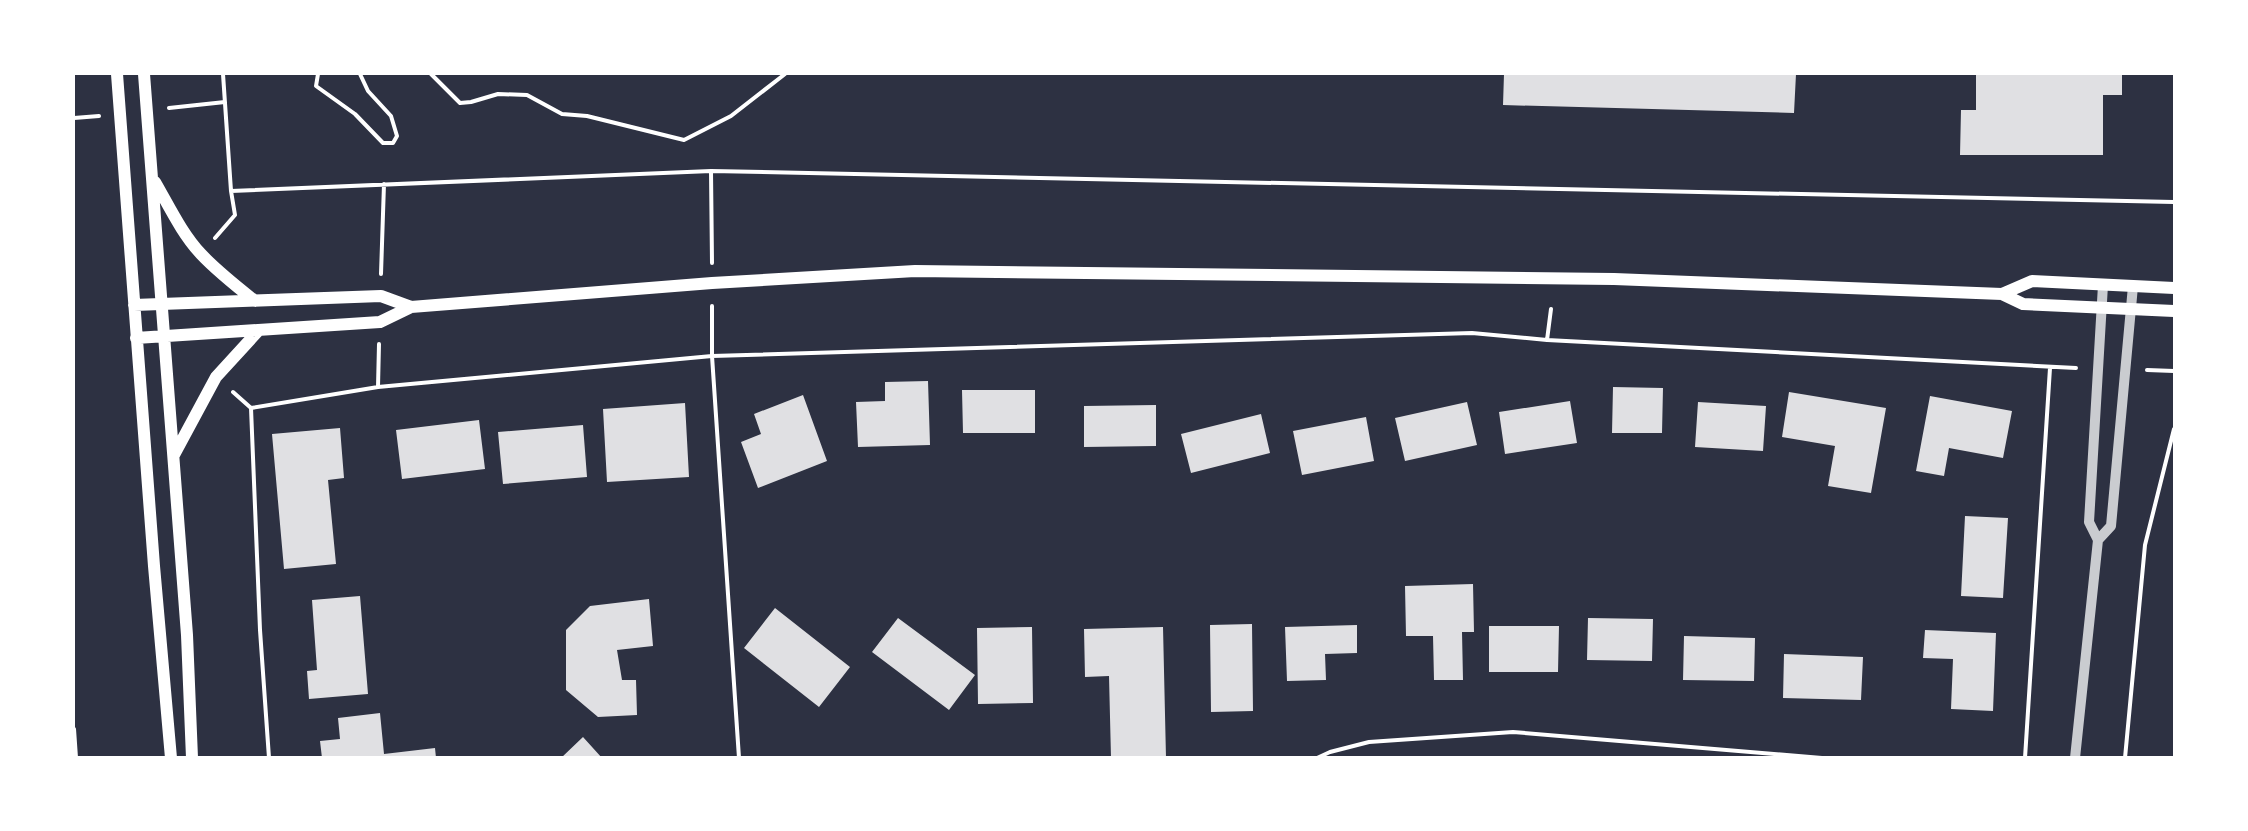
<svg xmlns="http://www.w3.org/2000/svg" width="2248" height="831" viewBox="0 0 2248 831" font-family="Figtree,sans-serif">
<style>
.building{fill:#e0e0e3}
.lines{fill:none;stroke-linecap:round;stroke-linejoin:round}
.path{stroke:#fff;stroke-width:4}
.tertiary{stroke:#caccd0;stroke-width:10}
.secondary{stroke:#fff;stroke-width:12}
</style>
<rect width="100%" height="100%" fill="#2d3142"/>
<path class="building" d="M1504 74H1796L1794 113 1503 105Z
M1976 74H2122V95H2103V155H1960L1961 110H1976Z
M928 381 930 445 858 447 856 402 885 401V382Z
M1613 387 1663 388 1662 433H1612Z
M962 390H1035V433H963Z
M1789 392 1886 408 1871 493 1828 486 1835 446 1782 437Z
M803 395 827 461 758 488 741 442 761 434 754 414Z
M1930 396 2012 411 2003 458 1949 448 1944 476 1916 471Z
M1570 401 1577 443 1505 454 1499 412Z
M1467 402 1477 445 1405 461 1395 418Z
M1698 402 1766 406 1763 451 1695 447Z
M685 403 689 477 607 482 603 409Z
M1156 405V446L1084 447V406Z
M1261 414 1270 453 1191 473 1181 434Z
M1366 417 1374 461 1302 475 1293 431Z
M479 420 485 469 402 479 396 430Z
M583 425 587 477 503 484 498 432Z
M340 428 344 478 328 480 336 564 284 569 272 434Z
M1965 516 2008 518 2003 598 1961 596Z
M1473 584 1474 632H1462L1463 680H1434L1433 636H1406L1405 586Z
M360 596 368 694 309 699 307 671 317 670 312 600Z
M649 599 653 646 617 650 622 680H636L637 715 598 717 566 690V630L590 606Z
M775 608 850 667 819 707 744 648Z
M898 618 975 675 949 710 872 652Z
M1588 618 1653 619 1652 661 1587 660Z
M1252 624 1253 711 1211 712 1210 625Z
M1357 625V653L1325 654 1326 680 1287 681 1285 627Z
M1489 626H1559L1558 672H1489Z
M1032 627 1033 703 978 704 977 628Z
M1163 627 1166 758H1111L1109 676 1085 677 1084 629Z
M1925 630 1996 633 1993 711 1951 709 1953 659 1923 658Z
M1684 636 1755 638 1754 681 1683 680Z
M1784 654 1863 657 1861 700 1783 698Z
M380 713 384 754 435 748 436 758H322L320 741 340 739 338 718Z
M583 737 602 758H561Z"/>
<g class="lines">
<path class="path" d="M318 74 316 86 355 114 383 143H393L397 136 391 116 368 91 360 74
M431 74 460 103 471 102 498 94 527 95 562 114 587 116 684 140 731 116 785 74
M169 108 225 102
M74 118 99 116
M711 171 712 263
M231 191 711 171 2174 202
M215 238 235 215 231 191 223 74
M381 274 384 184
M712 306V356L739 758
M1547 340 1551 309
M2147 370 2174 371
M378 387 379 344
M233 392 251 408
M74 729 76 758
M269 758 260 630 251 408 378 387 712 356 1472 333 1547 340 2076 368
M1317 758 1330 752 1369 742 1513 732 1822 758
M2025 758 2050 368
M2125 758 2145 545 2174 429"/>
<path class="tertiary" d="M2098 540 2111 526 2133 286
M2075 758 2098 540 2089 522 2103 285"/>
<path class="secondary" d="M117 74 154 566 171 758
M144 74 187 635 192 758
M155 182C169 206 182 234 201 254 217 271 236 286 255 301
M2002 294 2023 304 2174 311
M134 305 381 296 411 307
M136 338 380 322 411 307 712 283 915 271 1614 279 2002 294 2032 281 2174 288
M174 455 216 377 259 330"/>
</g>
<rect width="2248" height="831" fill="none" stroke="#ffffff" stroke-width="150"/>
</svg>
